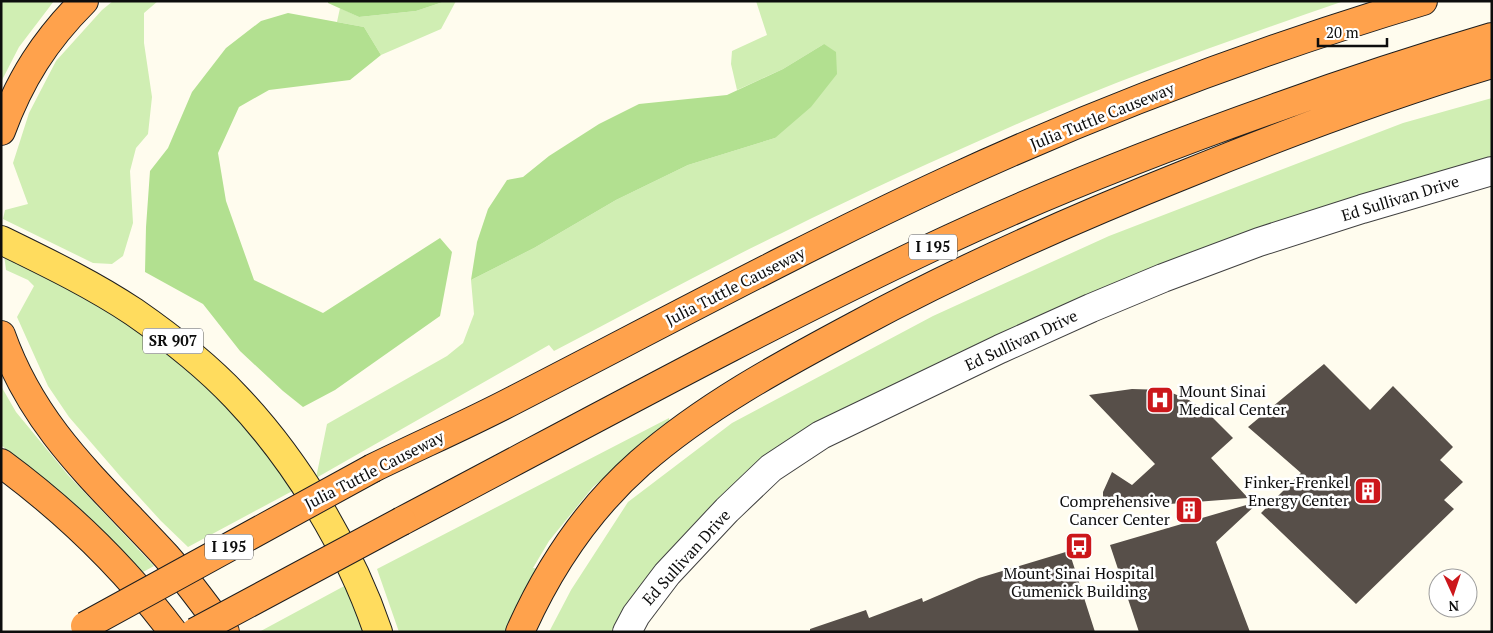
<svg xmlns="http://www.w3.org/2000/svg" width="1493" height="633" viewBox="0 0 1493 633" font-family="'PT Serif',serif">
<style>
.green{fill:#d0eeb3}
.forest{fill:#b2e090}
.building{fill:#574f49}
.lines{fill:none;stroke-linecap:round;stroke-linejoin:round}
.street-casing{stroke:#404040;stroke-width:30}
.primary-casing{stroke:#1e1e1e;stroke-width:30}
.highway-casing{stroke:#1e1e1e;stroke-width:30}
.street{stroke:#fff;stroke-width:28}
.primary{stroke:#ffdc5e;stroke-width:28}
.highway{stroke:#ffa24c;stroke-width:28}
.highway-bridge-casing{stroke:#1e1e1e;stroke-width:30;stroke-linecap:butt}
.highway-bridge{stroke:#ffa24c;stroke-width:28}
.labels{text-anchor:middle;stroke-width:5;stroke-linejoin:round;paint-order:stroke}
.shield{fill:#fff;stroke:#565656;stroke-width:1}
.shield-label{font-size:15px;font-weight:bold;fill:#0d0d0d}
.street-label{font-size:16px;fill:#0d0d0d;stroke:#fff}
.poi-label{font-size:16px;fill:#0d0d0d;stroke:#fff;text-anchor:end}
</style>
<rect width="100%" height="100%" fill="#fffcee"/>
<path class="green" d="M1 1H54L19 47 1 82Z
M113 1H158L144 13V43L152 97 148 134 136 148 130 171 133 223 123 256 112 264 93 263 3 219 5 210 28 204 13 163 29 113 56 61 102 10Z
M446 1H456L441 29 381 55 364 27 337 22 340 8 359 17 416 11Z
M756 1H1344C1237 38 1130 75 1026 120 944 156 862 193 782 233 705 270 630 312 554 351L549 345 316 478 327 424 447 356 463 343 474 314 471 280 534 248 616 200 688 165 775 138 824 44 783 69 737 90 731 64 732 51 767 35Z
M1492 98V157L1405 183 846 410 658 564 613 632H549L571 590 628 502 732 423 933 316 1109 236 1403 123Z
M4 254 75 286 168 348 221 395 298 488 188 547 161 521 120 476 69 417 48 386 17 317 34 286 28 280 6 270Z
M1 386 16 412 68 475 154 566 143 572 86 514 1 445Z
M669 418 670 423 593 487 549 541 533 568 540 569 507 632H399L377 569Z
M348 584 372 632H259Z"/>
<path class="forest" d="M328 1H446L416 11 359 17 328 3Z
M288 13 364 27 381 55 350 80 269 90 239 107 218 153 226 201 254 280 323 313 440 238 452 252 440 316 335 390 303 407 283 391 240 351 203 304 145 272 146 227 150 171 168 148 192 92 226 48 261 21Z
M824 44 836 52 837 74 811 107 775 138 688 165 616 200 534 248 471 280 477 242 488 209 507 180 523 177 549 156 599 124 639 104 727 95 783 69Z"/>
<path class="building" d="M1324 364 1370 410 1393 386 1453 447 1440 460 1463 482 1444 500 1454 509 1356 604 1261 513 1301 473 1248 427Z
M1132 389 1165 390 1189 400 1212 417 1233 438 1211 458 1248 498 1103 509V492L1112 472 1132 485 1155 464 1089 395Z
M1260 501 1216 542 1250 632H1139L1110 545Z
M1069 551 1095 632H810V629L866 610 869 618 922 598 923 602 979 578Z"/>
<g class="lines">
<g class="street-casing">
<path id="street" d="M627 632 636 615 667 574 727 510 771 468 821 435 1000 349 1091 308 1163 278 1259 242 1362 209 1492 171"/>
</g>
<g class="primary-casing">
<path id="primary" d="M1 240C46 262 92 284 134 312 170 337 206 365 236 397 296 460 350 549 378 632"/>
</g>
<g class="highway-casing">
<path id="highway" d="M1 131C20 79 45 40 84 1
M1 335C35 431 100 484 166 556 187 580 206 606 225 632
M1 463C66 511 125 568 173 632
M373 468C420 445 468 424 514 400 658 326 800 249 947 181 1101 110 1260 50 1423 1
M402 521C577 429 751 333 930 248 1044 194 1162 148 1281 106 1350 81 1421 58 1492 37
M520 632C548 569 588 509 640 463 704 407 780 366 855 326 962 268 1073 219 1186 174 1287 133 1388 95 1492 64"/>
</g>
<use href="#street" class="street"/>
<use href="#primary" class="primary"/>
<use href="#highway" class="highway"/>
<g class="highway-bridge-casing">
<path id="highway-bridge" d="M85 626 373 468
M195 632 402 521"/>
</g>
<use href="#highway-bridge" class="highway-bridge"/>
</g>
<defs>
<g id="hospital-square" transform="scale(1.4375)"><rect x="-9" y="-9" width="18" height="18" rx="4" fill="#cc171b" stroke="#fff"/><path d="M-5-5h3v3.5h4V-5h3V5h-3V1.5h-4V5h-3Z" fill="#fff"/></g>
<g id="building-square" transform="scale(1.4375)"><rect x="-9" y="-9" width="18" height="18" rx="4" fill="#cc171b" stroke="#fff"/><path d="M-4-6H4V6H1V3H-1V6H-4ZM-2.5-4.3h1.7v1.8h-1.7ZM.8-4.3h1.7v1.8H.8ZM-2.5-1h1.7V.8h-1.7ZM.8-1h1.7V.8H.8Z" fill="#fff"/></g>
<g id="bus-square" transform="scale(1.4375)"><rect x="-9" y="-9" width="18" height="18" rx="4" fill="#cc171b" stroke="#fff"/><path d="M-5-6H5V4H4V6H2V4H-2V6H-4V4H-5ZM-3.5-4V0h7V-4ZM-3.5 1.2v1.5H-2V1.2ZM2 1.2v1.5H3.5V1.2Z" fill="#fff"/></g>
</defs>
<g fill-rule="evenodd">
<use href="#hospital-square" x="1160" y="400"/>
<use href="#building-square" x="1368" y="491"/>
<use href="#building-square" x="1189" y="510"/>
<use href="#bus-square" x="1079" y="546"/>
</g>
<g class="labels">
<g class="shield">
<rect x="909" y="234.5" width="48" height="25" rx="4"/>
<rect x="143" y="328.5" width="60" height="25" rx="4"/>
<rect x="205" y="534.5" width="48" height="25" rx="4"/>
</g>
<g class="shield-label">
<text x="933" y="252">I 195</text>
<text x="173" y="346">SR 907</text>
<text x="229" y="552">I 195</text>
</g>
<g class="street-label">
<text transform="translate(1102 116) rotate(-22)" y="6">Julia Tuttle Causeway</text>
<text transform="translate(1400 198) rotate(-17)" y="6">Ed Sullivan Drive</text>
<text transform="translate(735 286) rotate(-27)" y="6">Julia Tuttle Causeway</text>
<text transform="translate(1021 340) rotate(-25)" y="6">Ed Sullivan Drive</text>
<text transform="translate(374 470) rotate(-27)" y="6">Julia Tuttle Causeway</text>
<text transform="translate(686 557) rotate(-48)" y="6">Ed Sullivan Drive</text>
</g>
<g class="poi-label">
<text x="1179" y="397" text-anchor="start">Mount Sinai<tspan x="1179" dy="18">Medical Center</tspan></text>
<text x="1349" y="488">Finker-Frenkel<tspan x="1349" dy="18">Energy Center</tspan></text>
<text x="1170" y="507">Comprehensive<tspan x="1170" dy="18">Cancer Center</tspan></text>
<text x="1079" y="579" text-anchor="middle">Mount Sinai Hospital<tspan x="1079" dy="18">Gumenick Building</tspan></text>
</g>
</g>
<rect width="1493" height="633" fill="none" stroke="#0d0d0d" stroke-width="5"/>
<g transform="translate(1453 593) rotate(177)"><circle r="24" fill="#ffffff" stroke="#9e9e9e"/>
<path d="M0-4L9 19L0 12L-9 19Z" fill="#cc171b"/>
<text y="-8" font-size="14" font-weight="bold" text-anchor="middle" fill="#0d0d0d">N</text>
</g>
<path d="M1318 38v8h69v-8" fill="none" stroke="#0d0d0d" stroke-width="2.5"/>
<text x="1326" y="38" font-size="15" fill="#0d0d0d" stroke="#ffffff" stroke-width="4" paint-order="stroke">20 m</text>
</svg>
